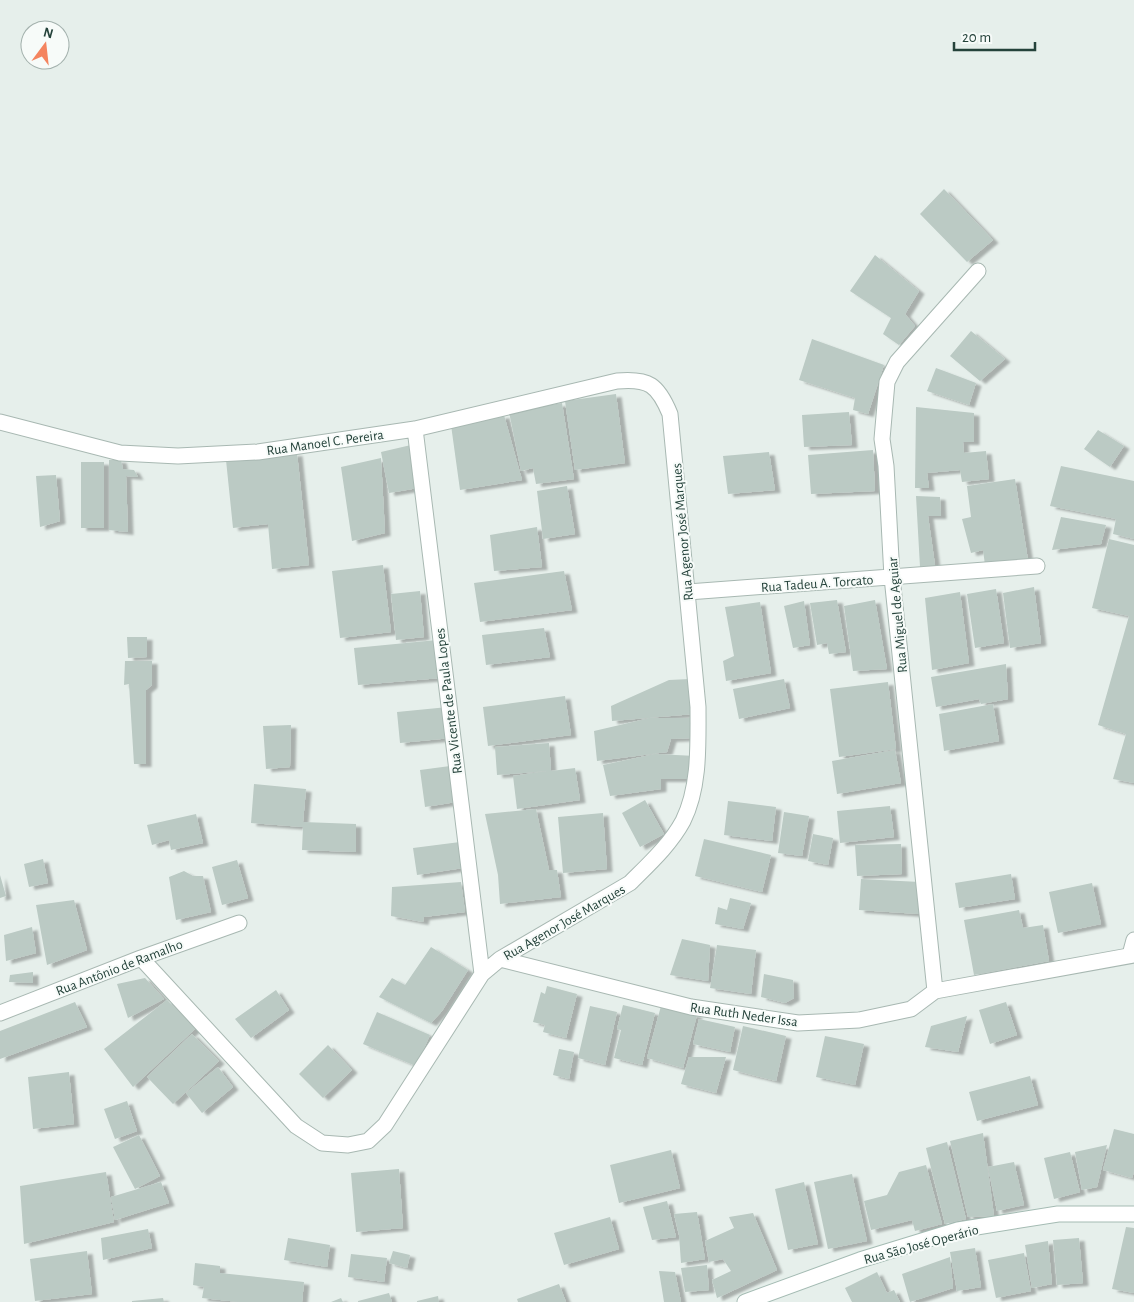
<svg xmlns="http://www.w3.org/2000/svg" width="1134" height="1302" viewBox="0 0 1134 1302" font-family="'Alegreya Sans',sans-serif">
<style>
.building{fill:#bbcac4;filter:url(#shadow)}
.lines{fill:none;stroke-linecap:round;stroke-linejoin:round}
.lane-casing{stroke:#a8b8b2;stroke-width:17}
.street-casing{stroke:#a8b8b2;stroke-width:17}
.secondary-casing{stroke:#a4bbb3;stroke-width:17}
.lane{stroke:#fff;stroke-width:15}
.street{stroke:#fff;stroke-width:15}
.secondary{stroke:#fff;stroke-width:15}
.labels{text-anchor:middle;stroke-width:4;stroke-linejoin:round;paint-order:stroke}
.street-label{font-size:14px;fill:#24423a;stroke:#f7fbf9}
</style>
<defs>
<filter id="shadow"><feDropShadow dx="5.5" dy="3" stdDeviation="1" flood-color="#0004"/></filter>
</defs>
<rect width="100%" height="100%" fill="#e6efeb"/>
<path class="building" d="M944 189 993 240 967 262 920 214Z
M875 255 919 291 905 314 915 326 899 345 883 334 891 318 850 291Z
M971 331 1005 359 980 381 950 356Z
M812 339 884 365 868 414 853 410 855 398 799 380Z
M936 368 976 383 969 405 927 391Z
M616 394 625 463 575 470 565 401Z
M562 403 574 479 536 484 533 468 521 471 509 412Z
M916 407 974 413V442H963L964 453 986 451 989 479 962 482 960 470 927 473 929 488H915Z
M849 412 852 445 804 447 802 415Z
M504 415 522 480 460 490 451 425Z
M1098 430 1124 446 1110 467 1084 449Z
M411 445 418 488 389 493 381 452Z
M873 450 875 491 811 494 808 455Z
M769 452 775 490 728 494 723 456Z
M297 453 309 565 272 569 268 524 233 528 226 460Z
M381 458 385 533 352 541 341 467Z
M109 460H121L123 469 134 470 138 477 126 476 128 532 109 530Z
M81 462H104V528H81Z
M1061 466 1134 481V539L1113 534 1116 519 1050 506Z
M56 475 60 521 40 527 36 476Z
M1015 479 1028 560 985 565 983 550 971 553 962 519 971 517 967 486Z
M567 486 575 534 543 539 537 491Z
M916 496 940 497 941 516H928L935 565 920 567Z
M1061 517 1106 525 1101 544 1052 550Z
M537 527 542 567 494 571 490 535Z
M1109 539 1134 545V783L1113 779 1126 734 1098 725 1129 616 1092 608Z
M383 565 391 632 340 638 332 571Z
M564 571 572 610 480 622 474 583Z
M1034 587 1041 643 1010 648 1003 593Z
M996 589 1004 643 975 648 967 594Z
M420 591 424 637 396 640 391 594Z
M960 592 969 663 932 670 925 598Z
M837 600 846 652 829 654 827 643 817 645 810 603Z
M875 600 887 669 853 671 844 606Z
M804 601 810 645 793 648 784 606Z
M760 602 771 673 726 681 723 661 734 656 725 607Z
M544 628 550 657 486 665 482 635Z
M127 637H147V657L128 658Z
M437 640 441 678 358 685 354 648Z
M125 661H152V685L146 690V764H134L129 684 124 685Z
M1006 664 1008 699 981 704 979 699 936 707 931 677Z
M690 679 694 714 612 721 611 706 669 680Z
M784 679 790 708 739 719 733 689Z
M888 682 896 749 839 757 830 689Z
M565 696 571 735 488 746 483 707Z
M993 704 999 741 944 751 939 714Z
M448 707 451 738 400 743 397 712Z
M650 718H693L692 738 671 739 667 752 597 761 594 731Z
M291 725 290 767 266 769 263 726Z
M549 743 551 771 575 768 580 800 517 809 513 776 547 771 497 775 495 747Z
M895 750 901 783 837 794 832 761Z
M655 754 696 756 691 779H661V789L610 796 603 765Z
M450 766 456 802 425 807 420 770Z
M254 784 306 789 303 822 356 824V852L302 850 303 827 251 823Z
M645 800 664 834 640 847 622 813Z
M728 801 776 807 772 841 724 835Z
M890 806 894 837 840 843 837 811Z
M536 809 549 870H557L561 897 500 904 498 875 485 814Z
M784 812 809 816 802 856 778 853Z
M603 813 607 869 563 873 558 817Z
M196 814 203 843 171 850 169 840 152 845 147 825Z
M813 834 833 838 828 865 808 861Z
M704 839 771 855 762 892 695 876Z
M460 842 463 868 417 875 413 848Z
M901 844 902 874 857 876 855 845Z
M43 859 48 883 29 887 24 864Z
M237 860 248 898 222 905 212 867Z
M184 871 193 876H203L211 912 176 920 169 877Z
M1011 874 1015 899 959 908 955 883Z
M0 875 6 896 0 898Z
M861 879 920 882 919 914 859 910Z
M461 882 465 912 424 917 423 922 391 916 392 887Z
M1092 883 1101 924 1058 933 1049 892Z
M730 898 751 903 743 929 715 924 718 907 727 910Z
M74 900 87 950 47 965 36 905Z
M1019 910 1023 928 1043 925 1049 961 974 975 964 920Z
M32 927 36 953 6 961 4 935Z
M682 939 710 945 708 981 670 975Z
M717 945 756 950 751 994 710 988Z
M431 947 468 970 442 1011 431 1023 379 997 392 978 405 985Z
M33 972V983L9 982 10 975Z
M764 974 793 980 794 998 785 1003 761 997Z
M145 978 164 999 128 1018 117 984Z
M547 986 577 994 566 1038 543 1032 545 1025 533 1022 541 992 545 994Z
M276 990 289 1010 251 1038 235 1019Z
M167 1000 196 1028 133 1087 104 1049Z
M75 1002 87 1027 0 1059V1031Z
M1006 1002 1017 1035 990 1044 979 1010Z
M623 1005 655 1013 642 1065 614 1058 621 1030 617 1029Z
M590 1006 617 1012 605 1065 578 1058Z
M661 1006 697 1015 683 1068 647 1058Z
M377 1012 430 1035 416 1066 363 1044Z
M967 1016 958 1052 925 1047 931 1026Z
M699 1019 735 1027 730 1052 693 1044Z
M743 1026 786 1036 776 1081 733 1070Z
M192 1034 219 1061 173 1104 147 1077Z
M825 1036 864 1044 855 1085 816 1077Z
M328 1045 352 1070 323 1098 299 1074Z
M559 1049 574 1052 569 1079 553 1075Z
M689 1057H726L716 1093 681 1084Z
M218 1067 233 1087 202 1113 186 1093Z
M69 1072 74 1124 33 1129 28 1077Z
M1030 1076 1038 1105 977 1121 969 1092Z
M127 1101 137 1131 115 1139 104 1109Z
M1114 1129 1134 1134V1172L1132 1178 1103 1170Z
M983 1133 994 1216 968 1217 950 1141Z
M139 1135 160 1176 135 1189 113 1147Z
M947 1142 966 1219 945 1224 926 1148Z
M1107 1145 1097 1187 1082 1190 1075 1152Z
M671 1150 680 1188 619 1203 610 1165Z
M1070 1152 1080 1192 1054 1199 1044 1158Z
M1014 1162 1024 1205 997 1211 988 1167Z
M926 1165 942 1224 915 1231 912 1220 871 1230 864 1201 887 1195 899 1172Z
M399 1169 403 1228 356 1232 351 1173Z
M106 1172 114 1222 24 1244 20 1186Z
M852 1174 867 1241 828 1249 814 1182Z
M161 1182 169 1203 115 1220 111 1197Z
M804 1182 818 1244 788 1250 775 1189Z
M667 1201 676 1237 652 1240 643 1207Z
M697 1212 705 1259 681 1263 679 1235 674 1214Z
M753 1213 777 1270 717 1298 712 1280 731 1271 723 1259 709 1262 705 1241 734 1228 729 1217Z
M610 1217 619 1249 564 1265 554 1233Z
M1126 1227 1134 1228V1293L1112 1289Z
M148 1229 152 1248 103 1260 101 1238Z
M288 1238 330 1245 327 1267 284 1260Z
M1079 1238 1083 1283 1057 1285 1053 1240Z
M1048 1241 1052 1284 1032 1288 1025 1245Z
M975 1248 981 1287 957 1291 950 1252Z
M87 1251 92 1294 35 1301 30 1259Z
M393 1251 410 1255 407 1268 389 1263Z
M1024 1253 1031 1291 996 1298 988 1260Z
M351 1254 387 1258 384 1282 348 1277Z
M950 1257 953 1288 910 1302 902 1274Z
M195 1263 220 1266V1273L304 1282 302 1302H239L202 1298 204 1287 193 1285Z
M707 1265 709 1290 685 1292 681 1268Z
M659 1271 675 1272 681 1302H664Z
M877 1272 887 1293 894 1290 900 1302H852L845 1288Z
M559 1284 566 1302H518L517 1299Z
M389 1293 392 1302H358V1301Z
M438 1296 439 1302H417V1301Z
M163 1298 164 1302H132V1301Z
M341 1298 343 1302H331Z"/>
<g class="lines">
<g class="lane-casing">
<path id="lane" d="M1130 955 1134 940"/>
</g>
<g class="street-casing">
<path id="street" d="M0 422 120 453 178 456 258 452 415 429 617 381C649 378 658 385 670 414L698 707C698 744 700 787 683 821 670 845 649 864 630 883L500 959 482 974 385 1125 368 1141 348 1145 322 1143 296 1126 141 958
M415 429 482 974
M688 592 1037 566
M500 959 691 1007 798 1023 859 1020 911 1009 935 991 1134 955
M935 991 892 577 886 466 882 439 887 382 897 362 978 271
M0 1013 141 958 239 923"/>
</g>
<g class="secondary-casing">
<path id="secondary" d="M745 1302 860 1260 958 1230 1058 1214H1134"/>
</g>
<use href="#lane" class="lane"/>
<use href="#street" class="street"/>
<use href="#secondary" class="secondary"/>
</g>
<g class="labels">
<g class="street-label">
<text transform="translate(325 442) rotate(-8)" y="5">Rua Manoel C. Pereira</text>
<text transform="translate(682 532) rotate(-95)" y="5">Rua Agenor José Marques</text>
<text transform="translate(817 583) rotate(-4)" y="5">Rua Tadeu A. Torcato</text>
<text transform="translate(897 615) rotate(-95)" y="5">Rua Miguel de Aguiar</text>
<text transform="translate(448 701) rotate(-97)" y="5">Rua Vicente de Paula Lopes</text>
<text transform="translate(564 922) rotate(-30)" y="5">Rua Agenor José Marques</text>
<text transform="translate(119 967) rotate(-21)" y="5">Rua Antônio de Ramalho</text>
<text transform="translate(744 1014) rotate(8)" y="5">Rua Ruth Neder Issa</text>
<text transform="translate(921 1244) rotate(-15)" y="5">Rua São José Operário</text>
</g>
</g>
<g transform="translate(45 45) rotate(15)"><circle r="24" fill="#f7fbf9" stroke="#a3b1ad"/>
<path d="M0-4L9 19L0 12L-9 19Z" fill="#f4845f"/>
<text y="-8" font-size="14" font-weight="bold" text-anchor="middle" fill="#24423a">N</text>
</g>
<path d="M954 42v8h81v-8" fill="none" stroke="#24423a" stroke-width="2.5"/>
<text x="962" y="42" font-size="15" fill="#24423a" stroke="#f7fbf9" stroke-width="4" paint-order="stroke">20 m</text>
</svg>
